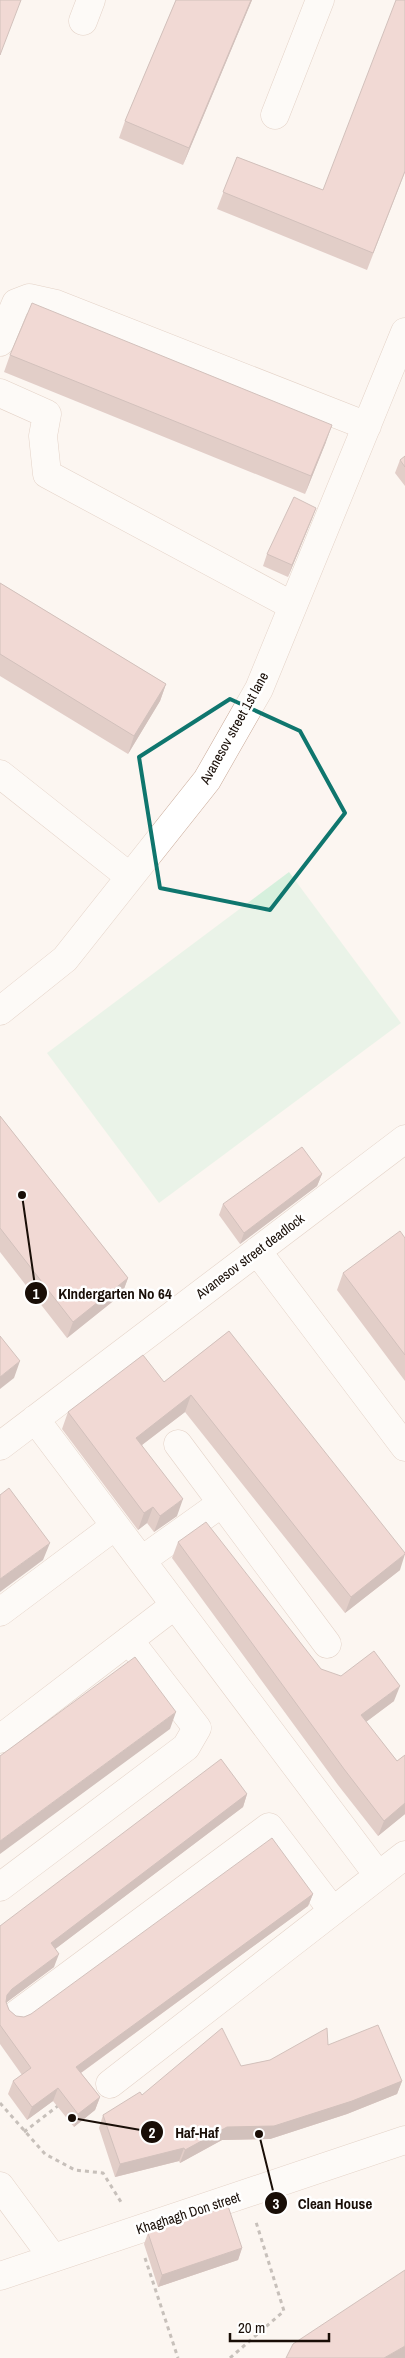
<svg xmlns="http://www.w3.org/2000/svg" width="405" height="2358" viewBox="0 0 405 2358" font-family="'Archivo Narrow',sans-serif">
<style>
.green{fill:#d6f0dd}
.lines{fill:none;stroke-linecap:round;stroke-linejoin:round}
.minor-casing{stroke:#c8a896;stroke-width:29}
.path{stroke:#877e79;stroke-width:3;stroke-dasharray:4 4;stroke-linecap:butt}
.minor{stroke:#fff;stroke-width:28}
.wall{fill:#c49d98}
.shaded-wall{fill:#a0807c}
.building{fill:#e4b7b1;stroke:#a0807c}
.marked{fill:none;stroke:#0f766e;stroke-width:4;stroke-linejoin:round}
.labels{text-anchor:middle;stroke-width:5;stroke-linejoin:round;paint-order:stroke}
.street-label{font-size:14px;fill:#190e07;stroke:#fff}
.leader{fill:none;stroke:#190e07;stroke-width:2}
.callout-dot{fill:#190e07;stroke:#fff;stroke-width:2}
.mark-label{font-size:15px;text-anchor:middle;font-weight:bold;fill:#fff}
.callout-label{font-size:15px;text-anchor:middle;font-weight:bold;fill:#190e07;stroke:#fff;stroke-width:5;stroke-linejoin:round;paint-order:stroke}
</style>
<rect width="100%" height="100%" fill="#fcf5f1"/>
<path class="green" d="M289 872 401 1023 159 1203 47 1053Z"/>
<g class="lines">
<g class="minor-casing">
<path id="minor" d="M83 21 91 0
M275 115 320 0
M0 342 16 303 29 298 56 304 367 426
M0 393 47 414 43 436 47 474 293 606
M0 774 130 877
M0 1011 65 959 207 780 259 689 405 332
M257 1251 405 1447
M35 1419 378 1875
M178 1444 327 1644
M0 1446 405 1139
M142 1560 222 1503
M0 1612 115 1526
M0 1739 175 1605
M0 1887 186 1747 197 1728 129 1640
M17 2014 269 1827 333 1911
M110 2084 405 1855
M0 2186 53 2258
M0 2276 405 2140"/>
</g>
<path class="path" d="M0 2103 45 2154 75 2170 103 2173 121 2202
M24 2132 59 2105
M145 2258 178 2358
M230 2358 284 2311 256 2222"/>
<use href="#minor" class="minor"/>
</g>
<path class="wall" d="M176 0H252L183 165 119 138 125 121Z
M237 157 323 190 405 172 367 270 217 209Z
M10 355 326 442 305 494 4 372Z
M405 456V486L395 473 400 460Z
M316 508 288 577 263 566 267 554Z
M0 583 166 684 160 701 128 754 0 676Z
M0 1116 128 1278 122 1294 67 1338 0 1252Z
M322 1174 317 1186 240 1244 219 1215 223 1204Z
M405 1238V1381L337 1290 343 1273Z
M229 1331 400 1570 345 1613 185 1412 142 1445 177 1516 154 1532 147 1523 138 1530 62 1429 68 1412 164 1382Z
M178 1542 321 1669 394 1701 366 1722 397 1761 405 1755V1814L378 1836 338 1785 172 1558Z
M247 1794 243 1807 55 1949 54 1967 7 2002 6 2003 9 2010 16 2016 24 2017 313 1894 308 1906 81 2073 100 2097 95 2110 74 2127 53 2101 27 2120 8 2094 13 2081 22 2075 0 2044V1926Z
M328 2045 402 2081 397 2094 347 2114 270 2139 222 2140 180 2163 179 2161 115 2177 99 2128 103 2115 142 2095 241 2066 270 2060Z
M148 2233 242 2248 238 2260 158 2287 144 2244Z"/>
<path class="shaded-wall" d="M251 0H252L183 165 189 148Z
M332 425 326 442 305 494 311 476Z
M316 508 312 519 288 577 292 565Z
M166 684 160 701 128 754 134 736Z
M322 1174 317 1186 240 1244 244 1233Z
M128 1278 122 1294 67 1338 73 1322Z
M20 1361 14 1378 0 1389V1377Z
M191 1395 185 1412 130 1454 136 1438Z
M183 1499 177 1516 154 1532 160 1516Z
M153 1507 147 1523 138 1530 144 1513Z
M50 1543 43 1560 0 1592V1579Z
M405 1554 400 1570 345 1613 351 1597Z
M400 1686 394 1701 355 1730 361 1715Z
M176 1712 170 1729 0 1854V1841Z
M247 1794 243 1807 46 1956 51 1943Z
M405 1803V1814L378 1836 384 1821Z
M313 1894 308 1906 71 2080 76 2067Z
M59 1954 54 1967 7 2002 3 2008 7 1995 12 1989Z
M402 2081 397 2094 347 2114 270 2139 222 2140 180 2163 185 2150 227 2127Z
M58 2088 53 2101 27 2120 32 2107Z
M100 2097 95 2110 74 2127 78 2114Z
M184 2148 179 2161 115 2177 120 2164Z
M242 2248 238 2260 158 2287 162 2275Z
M405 2346V2358H384Z"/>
<path class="building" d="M0 0H21L0 55Z
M176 0H251L189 148 125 121Z
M396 0H405V171L373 253 223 192 237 157 323 190Z
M32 303 332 425 311 476 10 355Z
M405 456V467L400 460Z
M294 497 316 508 292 565 267 554Z
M0 583 166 684 134 736 0 654Z
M0 1116 128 1278 73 1322 0 1228Z
M302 1147 322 1174 244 1233 223 1204Z
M400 1231 405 1238V1355L343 1273Z
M229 1331 405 1553V1554L351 1597 191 1395 136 1438 183 1499 160 1516 153 1507 144 1513 68 1412 143 1355 164 1382Z
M0 1336 20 1361 0 1377Z
M9 1488 50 1543 0 1579V1495Z
M206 1522 321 1669 341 1676 374 1651 400 1686 361 1715 397 1761 405 1755V1803L384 1821 344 1769 178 1542Z
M135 1657 176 1712 0 1841V1756Z
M221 1759 247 1794 51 1943 59 1954 12 1989 7 1995 6 2002 9 2010 16 2016 24 2017 31 2014 272 1838 313 1894 76 2067 100 2097 78 2114 58 2088 32 2107 13 2081 31 2068 0 2025V1926Z
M378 2025 402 2081 352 2101 274 2126 227 2127 185 2150 184 2148 120 2164 103 2115 140 2092 142 2095 222 2028 241 2066 270 2060 327 2028 328 2045Z
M228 2206 242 2248 162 2275 148 2233Z
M405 2270V2346L384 2358H286L293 2344Z"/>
<path d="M0 0H405V2358H0ZM230 699 300 731 345 813 270 910 160 888 139 757Z" fill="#fcf5f1" fill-opacity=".55" fill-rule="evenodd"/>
<path class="marked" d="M230 699 300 731 345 813 270 910 160 888 139 757Z"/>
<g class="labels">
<g class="street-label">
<text transform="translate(234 728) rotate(-61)" y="5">Avanesov street 1st lane</text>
<text transform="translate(250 1256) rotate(-37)" y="5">Avanesov street deadlock</text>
<text transform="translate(188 2213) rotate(-18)" y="5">Khaghagh Don street</text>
</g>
</g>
<path class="leader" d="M22 1195L36 1293M72 2118L152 2132M259 2134L276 2203"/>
<g class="callout-dot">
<circle cx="22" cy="1195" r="5"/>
<circle cx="72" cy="2118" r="5"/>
<circle cx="259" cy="2134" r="5"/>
<circle cx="36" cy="1293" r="12"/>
<circle cx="152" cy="2132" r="12"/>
<circle cx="276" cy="2203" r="12"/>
</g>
<g class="mark-label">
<text x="36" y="1299">1</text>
<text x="152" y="2138">2</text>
<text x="276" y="2209">3</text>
</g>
<g class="callout-label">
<text x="115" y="1299">KIndergarten No 64</text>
<text x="197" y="2138">Haf-Haf</text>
<text x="335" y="2209">Clean House</text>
</g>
<path d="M230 2333v8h99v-8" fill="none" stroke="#190e07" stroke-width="2.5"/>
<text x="238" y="2333" font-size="15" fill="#190e07" stroke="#ffffff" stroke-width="4" paint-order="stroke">20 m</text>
</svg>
